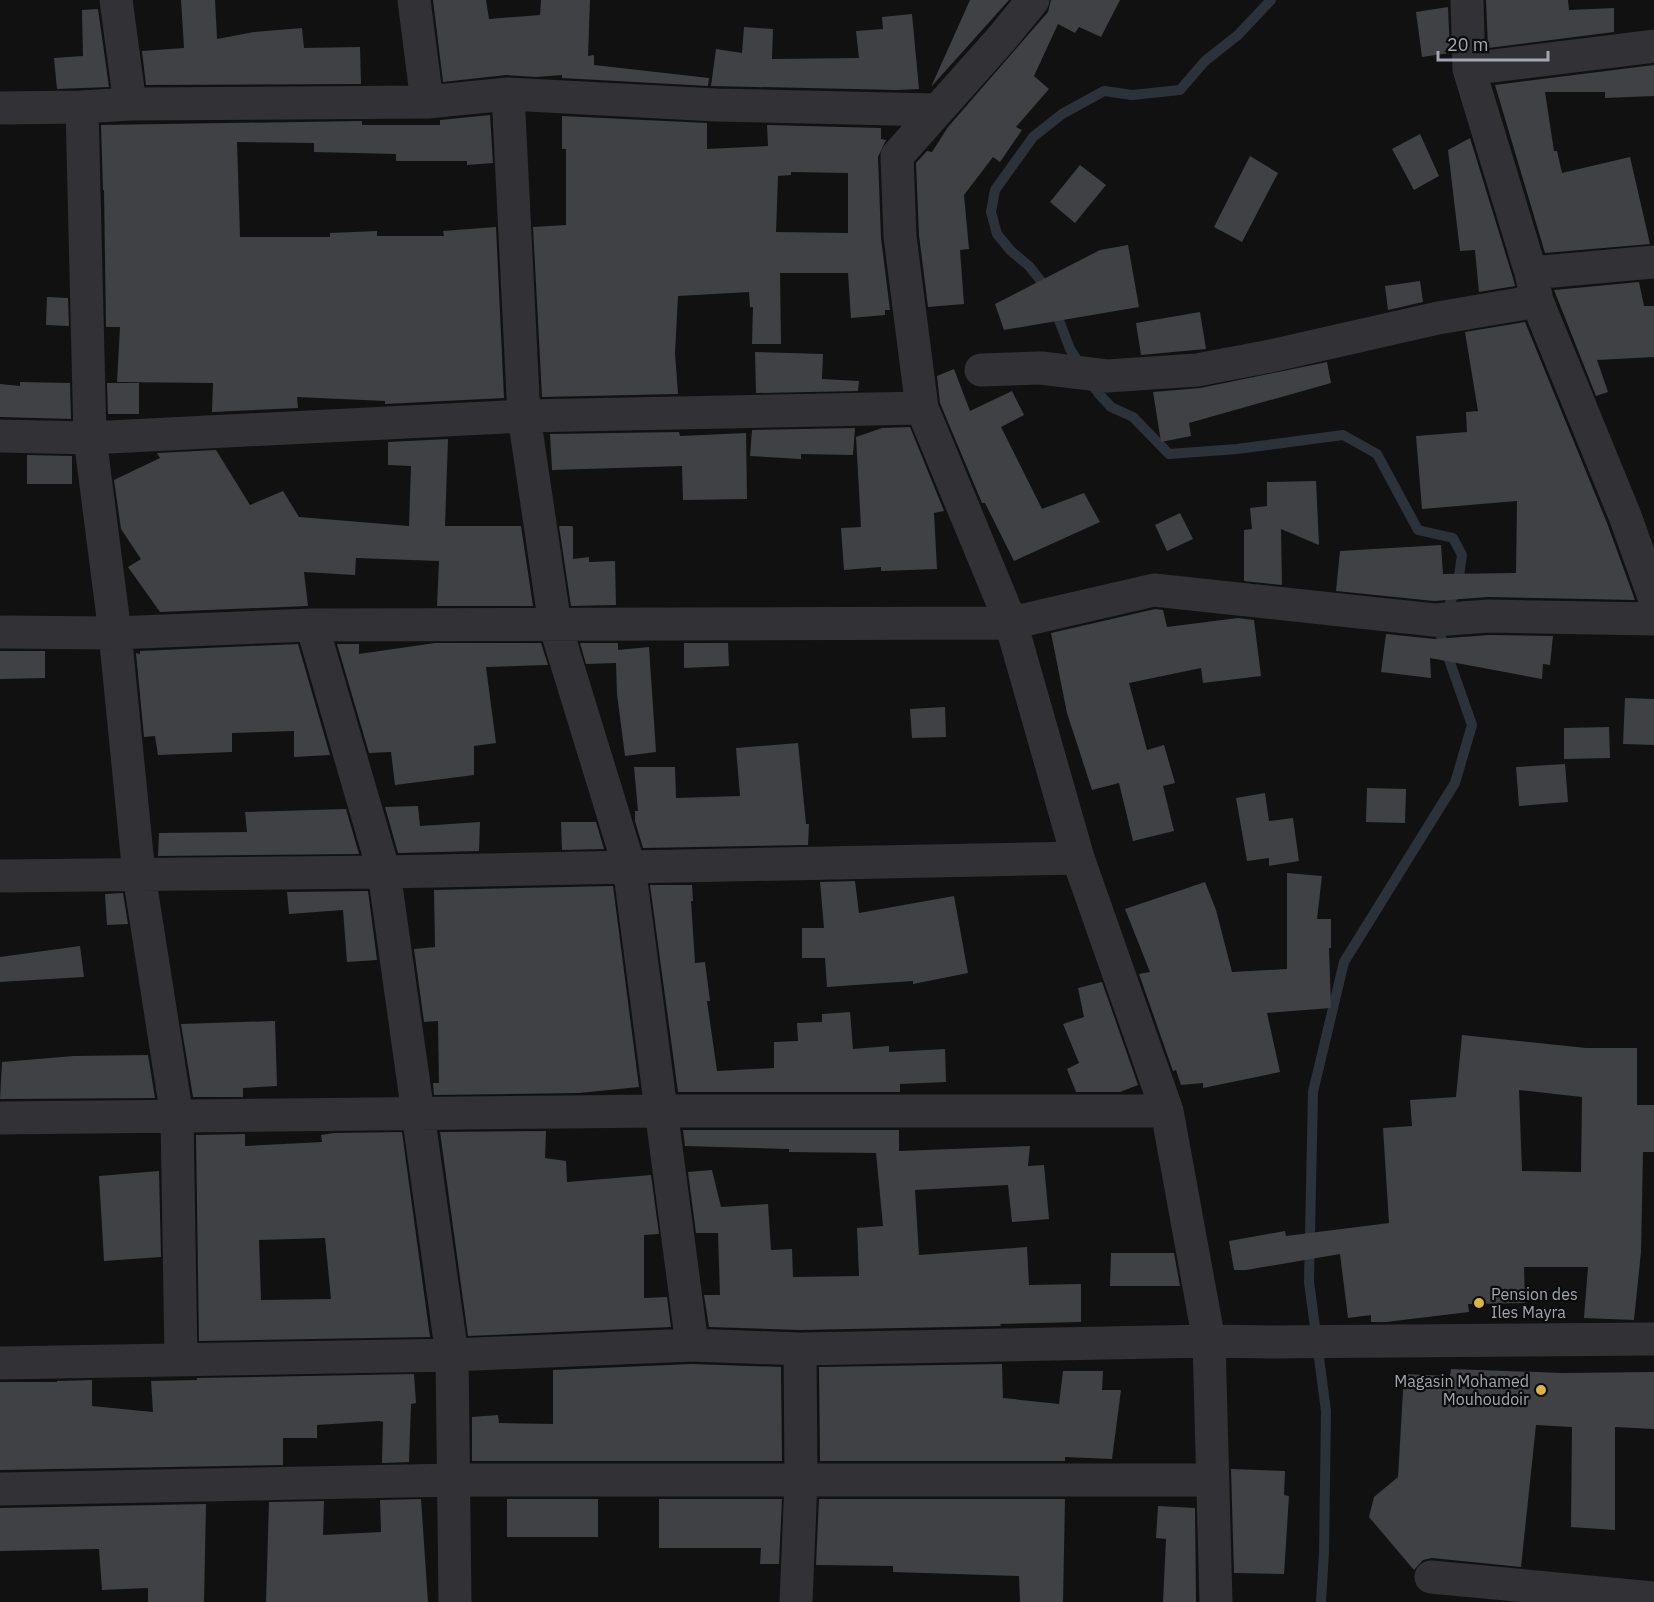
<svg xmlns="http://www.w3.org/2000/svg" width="1654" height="1602" viewBox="0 0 1654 1602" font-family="'IBM Plex Sans',sans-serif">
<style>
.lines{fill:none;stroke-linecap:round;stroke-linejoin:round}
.stream{stroke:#2c3239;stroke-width:10}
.building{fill:#404145;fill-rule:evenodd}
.minor{stroke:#323236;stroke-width:33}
.poi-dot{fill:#ddb53e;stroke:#0c0c0d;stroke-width:2}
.labels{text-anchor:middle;stroke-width:4.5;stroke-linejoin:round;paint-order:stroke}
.poi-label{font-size:16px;fill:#a3a6b1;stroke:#0c0c0d;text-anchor:start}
</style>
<rect width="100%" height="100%" fill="#111112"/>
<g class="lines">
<path class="stream" d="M1048 290 1029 266 1011 251 997 234 991 212 995 190 1033 137 1062 114 1104 91 1132 95 1180 90 1205 61 1238 35 1271 0
M1054 307 1070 349 1081 366
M1089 380 1099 394 1111 407 1133 417 1169 454 1237 449 1343 435 1377 454 1418 530 1453 538 1462 555 1458 583 1439 631 1472 725 1455 783 1344 962 1313 1092 1309 1282 1326 1411 1324 1553 1321 1602"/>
</g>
<path class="building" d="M181 0H215L217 39 254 32 302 28 304 48 360 47 361 84 146 85 142 51 184 48Z
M433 0H486L489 19 540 15 541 0H590L588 56 594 55V65L709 78 708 86 562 78V75L536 77 506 75 443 82Z
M970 0H1009L931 87Z
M1051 0H1120L1101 37 1079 27 1075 33 1058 24 1034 76 1049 89 1016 127 1022 130 1000 162 993 157 964 195 969 249 960 250 964 304 928 307 919 235 916 163 927 151 932 152 948 127 1048 12Z
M1486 0H1568L1569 10 1614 8V32L1488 48Z
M1448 7 1450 53 1422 57 1416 12Z
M98 9 109 87 57 89 54 58 83 56 82 10Z
M912 14 919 89 897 90 711 86 716 49 742 53 744 27 773 29 772 59 859 58 856 31 883 29 882 17Z
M1654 65V96L1605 98V92H1545L1554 151H1557L1562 173 1630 157 1650 244 1545 253 1495 85Z
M490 115 493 163 467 165V161H396V154L314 152V143L237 142 240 237H330V233L377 231V236H444L443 231 496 227 504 398 385 404V401L297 397 298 408 212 412 213 383 117 382 120 327H106L104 190H103L101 125 362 121V125H440V120Z
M562 116 707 123V149L768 146 767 125 881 128V139L886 140 878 157 881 238 890 310H885V315L851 318 848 273H780L781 344H752L753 307H750L749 292 678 296 675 353 678 394 542 397 533 227 566 225V149H562ZM791 172 848 173V233L776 232 778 176 791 175Z
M1420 134 1439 176 1414 190 1392 149Z
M1470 138 1513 278 1515 286 1479 292 1475 250 1460 251 1448 150Z
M1250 156 1278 173 1242 242 1214 227Z
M1080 165 1106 185 1075 223 1050 202Z
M1128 245 1139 307 1004 330 995 304 1100 250Z
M1420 281 1423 302 1388 310 1385 286Z
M1639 282 1644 306H1654V357L1597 360 1608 392 1596 396 1554 290Z
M47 297 68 298 69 326 46 325Z
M1200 312 1206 349 1141 355 1136 323Z
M1525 322 1607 523 1635 600 1488 597 1434 601 1336 591 1340 551 1441 545 1443 574 1516 573 1517 501 1422 509 1416 436 1467 432 1466 412 1478 411 1465 332Z
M755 352 823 354 822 379 859 381 858 391 756 393Z
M1327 362 1331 383 1189 423 1191 436 1161 442 1153 392 1200 388Z
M954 369 970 411 1012 391 1024 415 1001 427 1042 509 1084 493 1100 522 1014 561 985 503H982L940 403 937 376Z
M20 382 70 383 71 419 0 417V384L20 386Z
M107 383H139V414H108Z
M910 427 944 511 934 513 937 569 881 571V567L844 570 841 528 861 527 856 437 882 428Z
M855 428 853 455 801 454V459L750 456 752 430Z
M679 432 680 436 746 433 747 499 683 500 682 466 552 470 550 434Z
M448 439 445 526H521L533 606H437L439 561 356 558 355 575 304 572 308 606 160 612 128 567 141 559 121 529 114 480 160 458 157 453 216 450 250 505 283 491 299 517 409 526 411 466 388 465V442Z
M27 455 72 456V484H27Z
M1316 481 1319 545 1281 529 1282 585 1244 581V530L1252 529 1250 508 1267 506V482Z
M1180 513 1193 539 1167 551 1155 525Z
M559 526H572L573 528V559L589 557V562L615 561 616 605 571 606Z
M1155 609 1163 610 1167 627 1238 618 1254 620 1261 676 1203 683 1201 668 1129 683 1147 750 1164 745 1175 783 1163 786 1174 831 1133 841 1119 783 1092 790 1067 713 1051 633Z
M1386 634 1435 639 1489 635 1553 636 1550 665 1543 664 1542 679 1430 658 1431 678 1381 672Z
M435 643H541L548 665 486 667 496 743 474 746V775L395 785 391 752 369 753 337 644H359V654Z
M580 643H618V650L649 647 656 752 625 756 617 694 616 663 586 664Z
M684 643H728L729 666 684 668Z
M298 644 330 755 294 757V731L232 733V752L158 755 155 736 144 737 136 653 140 654V651Z
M0 651H45V678L0 679Z
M1625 698 1654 699V745L1623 744Z
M945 707 946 737 912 738 910 709Z
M1609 727 1610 758 1564 759V728Z
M798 743 806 824H809L808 845 643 848 635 821V811H638L634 767H675L676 798 740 796 736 748Z
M1565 764 1568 802 1519 806 1516 767Z
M1367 788 1406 789 1405 823 1366 822Z
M1265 793 1269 821 1293 818 1299 861 1269 866V858L1247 861 1236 798Z
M418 806 420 826 480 822 479 851 398 853 385 807Z
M346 809 359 854 158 856 159 833 247 832 245 812Z
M561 822H596L604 849 562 850Z
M1287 873 1322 876 1317 919H1331V948H1329L1331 1008 1267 1013 1280 1072 1203 1088V1083L1181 1085 1176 1070 1173 1071 1139 974 1150 972 1125 909 1205 882 1216 910 1232 972 1287 969Z
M855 881 859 913 954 896 968 973 913 984V981L827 987 825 958H802V928H824L820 882Z
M650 885H692L693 901H691L695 963 705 962 710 1001H707L717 1071 774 1068V1042L798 1041 797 1023 822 1022V1014L850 1012 853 1049 889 1046V1052L945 1049 946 1082 900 1084V1092H678Z
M613 886 639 1087 579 1093 434 1095 433 1083H439L438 1021 424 1022 414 949 435 947 434 890Z
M368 891 377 960 347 962 343 910 289 914 287 892Z
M123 893 128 924 107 925 105 894Z
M80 946 84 977 0 982V957Z
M1102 982 1138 1085 1120 1092H1076L1067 1069 1079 1063 1063 1024 1084 1017 1078 988Z
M275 1021 277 1086 243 1088V1097H193L181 1024Z
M1462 1035 1586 1048H1637V1105H1654V1152H1643L1641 1252 1634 1320 1584 1318 1588 1267H1524L1525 1303 1468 1304 1469 1312 1386 1322H1371V1315L1348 1318 1340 1254 1246 1270H1234L1229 1241 1285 1231 1286 1236 1389 1223 1383 1128 1412 1126 1410 1100 1456 1097ZM1519 1090 1582 1097 1581 1172 1522 1171Z
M148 1055 155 1098 0 1099 2 1062 74 1056Z
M683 1130H899V1151L1030 1146 1028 1166 1044 1165 1049 1219 1012 1222 1008 1185 915 1190 919 1255 1027 1247 1029 1285 1081 1284V1322L1000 1324 1001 1326 800 1330 709 1327 704 1295H720L718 1233H696L688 1172 712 1170 721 1207 768 1204 771 1250 792 1249 793 1277 859 1276 857 1228 883 1226 876 1153 789 1152V1149L685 1146Z
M546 1131 545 1158 566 1161 567 1182 651 1175 659 1234 644 1235V1298L667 1297 671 1327 468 1336 440 1132Z
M402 1132 430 1337 199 1341 196 1135 245 1134V1146L322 1142 321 1135 334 1133ZM325 1238 331 1299 261 1300 259 1240Z
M159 1171 161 1257 104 1261 99 1176Z
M1111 1253H1174L1180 1286H1110Z
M692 1364 781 1367 782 1461H472V1417L498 1415 499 1423 553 1424V1370Z
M1002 1364 1003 1398 1059 1404 1063 1371H1103L1102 1390H1121L1112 1459 1065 1457V1461H820L819 1367Z
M1451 1369 1563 1373 1654 1372V1429L1615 1427V1530L1571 1527 1572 1427 1536 1425 1521 1567 1432 1558 1423 1560 1414 1570 1369 1517 1374 1497 1398 1477 1404 1374 1450 1376Z
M414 1374 416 1403 411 1404 409 1462 382 1463 383 1422 379 1421 317 1425V1438H283V1465L0 1470V1382H57V1381L92 1380V1406L153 1412 151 1381 197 1380V1378Z
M1231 1469 1285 1471 1284 1495 1289 1496 1284 1574 1234 1573Z
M421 1499 428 1602H266L269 1502 324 1501 323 1535 381 1532 380 1500Z
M507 1499H598V1537H507Z
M659 1499H782L779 1564H760L761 1548H659Z
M819 1499H1065L1063 1602H1020L1019 1576 893 1572V1566L816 1565Z
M206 1504 204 1602H148V1588L102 1590 99 1549 0 1551V1508Z
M1158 1506 1195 1508 1196 1602H1163L1166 1539 1156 1538Z"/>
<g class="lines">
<path class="minor" d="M116 0 130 104
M414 0 427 102
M1033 0 1002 38 897 156 900 237 922 408 1011 623 1078 858 1167 1111 1209 1341 1216 1602
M1467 0 1469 69 1531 273 1537 301 1625 516 1654 597
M1469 69 1654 46
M508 94 524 416 555 625 629 866 692 1345
M82 107 90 438 115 633 139 875 177 1117 181 1360
M0 108 82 107 130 104 427 102 508 94 716 105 936 110
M1531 273 1654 262
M981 370 1041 368 1107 376 1197 370 1271 356 1438 318 1537 301
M0 436 90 438 524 416 922 408
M312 625 384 872 452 1355 455 1602
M0 632 115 633 312 625 1011 623 1154 590 1434 620 1488 616 1654 619
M0 876 384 872 1078 858
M0 1118 661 1111H1167
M0 1363 452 1355 692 1345 800 1349 1209 1341 1272 1342 1654 1339
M0 1489 454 1480H1212
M1431 1577 1654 1598
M796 1602 801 1481 800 1349"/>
</g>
<g class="poi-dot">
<circle cx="1479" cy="1303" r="6"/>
<circle cx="1541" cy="1390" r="6"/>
</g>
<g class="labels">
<g class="poi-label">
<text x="1491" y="1300">Pension des<tspan x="1491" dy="18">Iles Mayra</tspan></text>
<text x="1529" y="1387" text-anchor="end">Magasin Mohamed<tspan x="1529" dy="18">Mouhoudoir</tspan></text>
</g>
</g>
<path d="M1438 51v9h110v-9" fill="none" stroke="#a3a6b1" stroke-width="3"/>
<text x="1447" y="51" font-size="18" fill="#a3a6b1" stroke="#0c0c0d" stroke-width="4.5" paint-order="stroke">20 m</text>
</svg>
